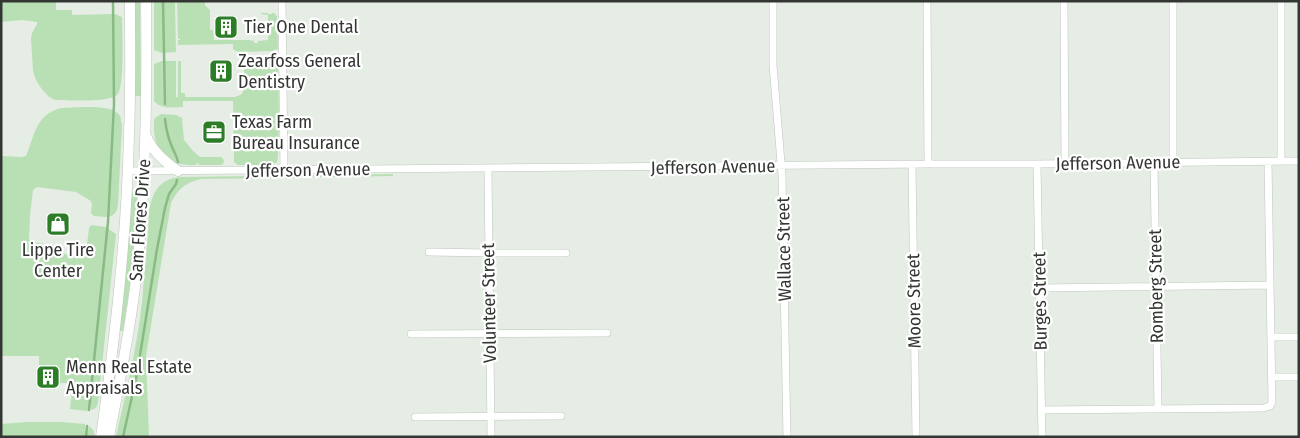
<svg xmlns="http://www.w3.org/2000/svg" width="1300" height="438" viewBox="0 0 1300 438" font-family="'Fira Sans Condensed',sans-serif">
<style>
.green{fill:#b9e0b5}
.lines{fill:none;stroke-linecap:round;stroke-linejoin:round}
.stream{stroke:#89ba84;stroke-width:2.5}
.minor-casing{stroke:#bec6bd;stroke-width:8}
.primary-casing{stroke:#bec6bd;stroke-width:11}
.minor{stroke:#fff;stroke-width:7}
.primary{stroke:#fff;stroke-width:10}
.labels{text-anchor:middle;stroke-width:4.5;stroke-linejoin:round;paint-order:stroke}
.poi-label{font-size:18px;fill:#333632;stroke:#fff;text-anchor:start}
.street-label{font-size:18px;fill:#333632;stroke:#fff}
</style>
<rect width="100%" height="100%" fill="#e5ede5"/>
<path class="green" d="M1 1H56V10H72V15L115 14 122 17C122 30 125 88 117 95 107 103 69 100 55 100L49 97 41 88 36 80 33 71 31 38 32 33 37 24V22L22 20 1 22Z
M134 1H140L141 96H135Z
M154 1H175L176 52 162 53 154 50Z
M177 1 205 2V5L210 10V30H213L214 40H249L254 41V43H258V41L268 40V15L261 14V13H268V14H272V13H274L277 16 278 49 272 51 238 52 233 49V44L178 45V40H180V39H178Z
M246 60H272L278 62 279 114 278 157 277 162 273 165H238L234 162 233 101H183V107C172 107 162 110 154 101V64L162 61H176V97H178V61H181V93H185V97H235L242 94 244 87V63Z
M61 108C73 108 114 103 120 116 121 117 121 123 122 124L118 205C116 220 105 217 94 216L91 213 92 205 91 201 76 192 37 187 33 190 30 215 29 240 33 242 62 247V253L81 258 86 252 89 228 91 225 106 227 116 234 98 403 96 408 91 410V406H89L87 411 70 409 73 383H60L59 372H58L57 365H39V356H1V156L21 157 26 156C35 135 35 115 61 108Z
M161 114 176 115 182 118 184 140 193 151 200 157H221L224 160 223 164 220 165H198L199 164 197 163 196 165C165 167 152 149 154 120L155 118Z
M393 174V176L201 179C185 183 179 188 171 203L146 356 149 437H116C126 392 137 347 142 302 144 279 146 256 148 233 149 222 148 209 152 199 156 186 166 178 180 177Z
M134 192 137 193 138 196 130 285 123 331H119L132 193Z
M28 422H61L85 424V430H88L89 426C93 429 95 432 94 437H1V424Z"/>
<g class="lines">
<path class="stream" d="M163 1 165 104
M165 119C166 128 168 138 172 147 174 152 177 156 178 162
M89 410 108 222 114 104 113 1
M86 437 87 426
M123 437 137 374 157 249 165 208 169 194 176 184 177 180"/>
<g class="minor-casing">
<path id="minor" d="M282 1 284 170
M773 1V65L782 175 787 437
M927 1 928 164
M1064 1 1065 164
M1173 1V162
M1281 1V161
M1154 163 1158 408
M912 164 916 437
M1037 164 1042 437
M488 169 491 437
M128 171 928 164H1037L1299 161
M429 252 489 253H566
M1039 288 1270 285
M411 334 607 333
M1271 337H1299
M1272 377H1299
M1041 410 1263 408 1270 406 1272 402 1268 162
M415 417 561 416"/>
</g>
<g class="primary-casing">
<path id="primary" d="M147 138C153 152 165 162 178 171
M101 437C115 337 127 235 129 134 131 90 130 46 130 1
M109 437C119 385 130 332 136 279 146 187 147 94 146 1"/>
</g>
<use href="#minor" class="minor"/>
<use href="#primary" class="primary"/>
</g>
<defs>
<g id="building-square" transform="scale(1.25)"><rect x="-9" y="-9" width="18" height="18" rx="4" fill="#2d7d28" stroke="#fff"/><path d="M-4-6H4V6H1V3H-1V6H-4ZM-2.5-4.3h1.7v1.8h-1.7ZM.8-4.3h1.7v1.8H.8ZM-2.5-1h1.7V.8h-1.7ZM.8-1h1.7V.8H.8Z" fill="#fff"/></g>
<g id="office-square" transform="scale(1.25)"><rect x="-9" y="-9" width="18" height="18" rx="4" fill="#2d7d28" stroke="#fff"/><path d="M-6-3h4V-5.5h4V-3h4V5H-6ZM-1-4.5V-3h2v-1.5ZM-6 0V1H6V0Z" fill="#fff"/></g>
<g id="shop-square" transform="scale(1.25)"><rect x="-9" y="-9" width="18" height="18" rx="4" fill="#2d7d28" stroke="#fff"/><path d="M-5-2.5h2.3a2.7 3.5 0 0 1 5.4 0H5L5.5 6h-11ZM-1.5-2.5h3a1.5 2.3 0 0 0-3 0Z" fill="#fff"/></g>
</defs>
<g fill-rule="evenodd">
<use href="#building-square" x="226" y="27"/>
<use href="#building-square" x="221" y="71"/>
<use href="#office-square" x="214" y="132"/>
<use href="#shop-square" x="58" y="224"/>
<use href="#building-square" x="48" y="377"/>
</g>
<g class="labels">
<g class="poi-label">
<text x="244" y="33">Tier One Dental</text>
<text x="238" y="67">Zearfoss General<tspan x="238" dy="21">Dentistry</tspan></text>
<text x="232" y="128">Texas Farm<tspan x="232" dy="21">Bureau Insurance</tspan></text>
<text x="58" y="256" text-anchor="middle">Lippe Tire<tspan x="58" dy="21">Center</tspan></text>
<text x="66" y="373">Menn Real Estate<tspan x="66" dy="21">Appraisals</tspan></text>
</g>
<g class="street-label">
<text transform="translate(1118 163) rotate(-1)" y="6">Jefferson Avenue</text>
<text transform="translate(713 167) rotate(-1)" y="6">Jefferson Avenue</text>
<text transform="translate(308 170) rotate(-1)" y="6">Jefferson Avenue</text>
<text transform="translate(140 220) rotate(-86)" y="6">Sam Flores Drive</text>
<text transform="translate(784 249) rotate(-91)" y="6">Wallace Street</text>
<text transform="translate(1156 286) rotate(-91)" y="6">Romberg Street</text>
<text transform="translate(914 301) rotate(-91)" y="6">Moore Street</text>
<text transform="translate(1040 301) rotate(-91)" y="6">Burges Street</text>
<text transform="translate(489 303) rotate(-91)" y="6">Volunteer Street</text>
</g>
</g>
<rect width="1300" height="438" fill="none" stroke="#333632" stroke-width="5"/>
</svg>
